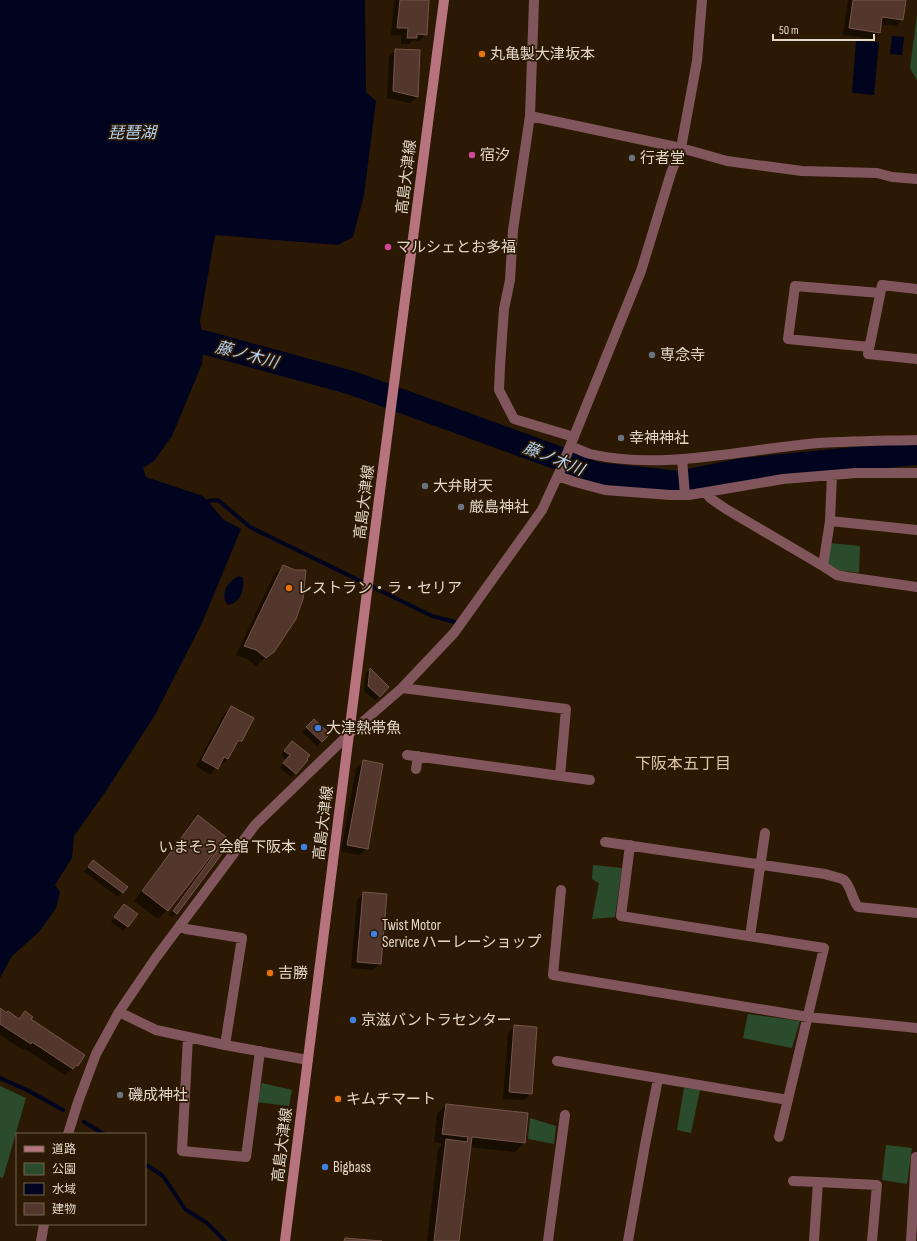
<svg xmlns="http://www.w3.org/2000/svg" width="917" height="1241" viewBox="0 0 917 1241" font-family="'Sofia Sans Condensed','Noto Sans JP',sans-serif">
<style>
.green{fill:#2b4c2c}
.water{fill:#00041f}
.shadow{fill:#0007}
.lines{fill:none;stroke-linecap:round;stroke-linejoin:round}
.stream{stroke:#00041f;stroke-width:4}
.river{stroke:#00041f;stroke-width:24}
.building{fill:#53362c;stroke:#74554b}
.minor{stroke:#80555b;stroke-width:10}
.secondary{stroke:#b8747e;stroke-width:10}
.food-dot{fill:#e8710a;stroke:#2b1903;stroke-width:1.5}
.hotel-dot{fill:#d1479c;stroke:#2b1903;stroke-width:1.5}
.worship-dot{fill:#6b7280;stroke:#2b1903;stroke-width:1.5}
.shop-dot{fill:#3f7fe0;stroke:#2b1903;stroke-width:1.5}
.labels{text-anchor:middle;stroke-width:3.5;stroke-linejoin:round;paint-order:stroke}
.poi-label{font-size:15px;fill:#e4d8cb;stroke:#2b1903;text-anchor:start}
.street-label{font-size:15px;fill:#e4d8cb;stroke:#2b1903}
.water-label{font-size:16px;font-style:italic;fill:#b4d2f5;stroke:#2b1903}
.neighbourhood-label{font-size:16px;fill:#ddc5aa;stroke:#2b1903}
</style>
<rect width="100%" height="100%" fill="#2b1903"/>
<path class="green" d="M917 15V80L910 68Z
M830 543 860 546 859 573 839 570 826 564Z
M593 865 622 868 615 917 592 919 599 883 592 879Z
M748 1014 800 1021 792 1048 743 1038Z
M262 1083 292 1090 289 1106 256 1102Z
M0 1086 26 1098 3 1178 0 1177Z
M684 1088 700 1090 691 1133 677 1130Z
M530 1118 556 1126 554 1144 528 1139Z
M886 1145 912 1148 907 1184 882 1180Z"/>
<path class="water" d="M0 0H365L366 92 376 101 364 195 353 237 338 245 215 235 200 321 202 333 203 351 202 364 172 436 154 461 143 468 146 477 203 496 224 520 241 529 202 623 155 715 106 791 74 836 72 858 55 885 60 892 56 908 39 932 12 956 0 978Z
M892 36 904 37 902 55 890 54Z
M856 41 879 42 874 95 852 93Z
M239 576 243 578C244 589 242 601 229 605L226 603C221 591 228 582 239 576Z"/>
<path class="shadow" d="M395 0H428L426 34 419 41 413 40 409 44H401V35H391L394 2Z
M848 0H905L902 19 896 26 880 24 879 32 872 39 843 35Z
M395 50 417 97 410 103 387 98 389 57Z
M283 566 273 651 256 666 247 659 236 655 274 575Z
M370 670 388 687 375 700 364 691 366 673Z
M231 707 241 741 233 747 227 759 221 765 219 764 210 775 196 766 224 714Z
M314 720 328 734 317 746 302 732Z
M288 746 295 773 291 777 280 768 286 760 281 755Z
M363 762 367 848 360 855 341 852 356 768Z
M198 817 167 910 158 919 134 901 189 826Z
M222 845 176 913 172 917 169 915Z
M89 865 127 887 118 897 84 872Z
M364 893 380 964 373 970 351 968 357 900Z
M120 910 136 914 123 931 111 922Z
M0 1009 18 1019 25 1012 30 1019 77 1065 65 1075 25 1049 23 1050 0 1035Z
M514 1026 531 1093 524 1100 503 1099 508 1033Z
M446 1105 524 1143 515 1152 469 1147 458 1241H427L438 1149 443 1144 434 1142 437 1114Z"/>
<g class="lines">
<path class="stream" d="M208 501 218 500 250 527 432 616 455 622
M0 1078 27 1090 63 1110
M84 1122 104 1134
M145 1164 163 1176 185 1209 207 1223 225 1241"/>
<path class="river" d="M170 344 203 342 352 383 558 458 595 474 679 483 743 470 917 453"/>
</g>
<path class="building" d="M400 0H429L427 35 417 34V38H407L408 28H397Z
M853 0H906L903 20 882 17 880 33 849 28Z
M395 49 420 50 418 97 393 91Z
M283 565 295 570H306L303 599 296 619 274 652 266 658 256 650 244 646Z
M370 668 389 687 380 697 368 686Z
M231 706 254 718 242 741H238L228 759 224 757 218 769 202 760Z
M314 719 330 734 322 742 306 727Z
M292 741 310 755 307 759 308 760 296 774 283 763 290 755 284 751Z
M363 760 383 764 368 849 347 845Z
M198 815 226 837 168 911 142 891Z
M222 844 227 847 177 914 173 911Z
M93 860 128 887 123 893 88 867Z
M363 892 387 894 381 964 357 962Z
M124 904 138 914 128 927 114 917Z
M0 1008 7 1013 8 1011 19 1019 25 1011 33 1017 31 1019 85 1055 78 1066 76 1065 73 1069 32 1042 31 1044 0 1024Z
M514 1025 537 1027 532 1094 509 1092Z
M446 1104 528 1113 525 1143 472 1137 459 1241H434L446 1139 467 1142 468 1137 442 1134Z
M345 1238 382 1241H344Z"/>
<g class="lines">
<path class="minor" d="M534 0 530 116 513 230 510 280 504 309 500 366 499 390 514 419 574 437
M530 116 681 148 727 161 802 171 877 173 892 177 917 179
M917 289 882 285 868 354 917 359
M869 347 788 339 795 286 880 293
M570 446C576 448 583 452 590 454 660 470 737 451 808 444 844 441 880 441 917 440
M682 459 685 495
M832 475 830 521 917 530
M558 476 575 482 605 490 670 495H689L783 479 856 473H917
M706 493 710 498 726 509 823 566 830 521
M823 566 837 575 847 577 917 587
M402 688 566 709 560 776
M407 755 590 780
M416 769 418 756
M605 842 825 874C830 876 839 877 844 880 851 886 852 899 858 907L917 913
M630 845 621 916 824 948 779 1137
M561 890 553 975 808 1017 917 1028
M180 925 186 929 242 938 225 1045
M750 936 765 833
M119 1012 156 1030 225 1045 308 1060
M188 1037 182 1151 246 1157 260 1051
M557 1061 788 1100
M68 1134 78 1102 96 1054 119 1012 155 959 255 825 350 733 402 688 454 633 542 510 560 471 641 271 671 173 681 148 697 61 702 0
M793 1181 818 1182 814 1241
M818 1182 877 1185 872 1241
M41 1241 44 1224
M548 1241 565 1115
M628 1241 645 1145 658 1079
M911 1241 916 1157"/>
<path class="secondary" d="M285 1241 369 576 444 0"/>
</g>
<g class="food-dot">
<circle cx="482" cy="54" r="4"/>
<circle cx="289" cy="588" r="4"/>
<circle cx="270" cy="973" r="4"/>
<circle cx="338" cy="1099" r="4"/>
</g>
<g class="hotel-dot">
<circle cx="472" cy="155" r="4"/>
<circle cx="388" cy="247" r="4"/>
</g>
<g class="worship-dot">
<circle cx="632" cy="158" r="4"/>
<circle cx="652" cy="355" r="4"/>
<circle cx="621" cy="438" r="4"/>
<circle cx="425" cy="486" r="4"/>
<circle cx="461" cy="507" r="4"/>
<circle cx="120" cy="1095" r="4"/>
</g>
<g class="shop-dot">
<circle cx="318" cy="728" r="4"/>
<circle cx="304" cy="847" r="4"/>
<circle cx="374" cy="934" r="4"/>
<circle cx="353" cy="1020" r="4"/>
<circle cx="325" cy="1167" r="4"/>
</g>
<g class="labels">
<g class="poi-label">
<text x="490" y="59">丸亀製大津坂本</text>
<text x="480" y="160">宿汐</text>
<text x="640" y="163">行者堂</text>
<text x="396" y="252">マルシェとお多福</text>
<text x="660" y="360">専念寺</text>
<text x="629" y="443">幸神神社</text>
<text x="433" y="491">大弁財天</text>
<text x="469" y="512">厳島神社</text>
<text x="297" y="593">レストラン・ラ・セリア</text>
<text x="326" y="733">大津熱帯魚</text>
<text x="296" y="852" text-anchor="end">いまそう会館 下阪本</text>
<text x="382" y="930">Twist Motor<tspan x="382" dy="17">Service ハーレーショップ</tspan></text>
<text x="278" y="978">吉勝</text>
<text x="361" y="1025">京滋バントラセンター</text>
<text x="128" y="1100">磯成神社</text>
<text x="346" y="1104">キムチマート</text>
<text x="333" y="1172">Bigbass</text>
</g>
<g class="street-label">
<text transform="translate(406 177) rotate(-83)" y="5">高島大津線</text>
<text transform="translate(364 502) rotate(-83)" y="5">高島大津線</text>
<text transform="translate(323 823) rotate(-83)" y="5">高島大津線</text>
<text transform="translate(282 1145) rotate(-83)" y="5">高島大津線</text>
</g>
<g class="water-label">
<text x="132" y="138">琵琶湖</text>
<text transform="translate(247 354) rotate(15)" y="6">藤ノ木川</text>
<text transform="translate(554 458) rotate(22)" y="6">藤ノ木川</text>
</g>
<g class="neighbourhood-label">
<text x="683" y="769">下阪本五丁目</text>
</g>
</g>
<rect x="16" y="1133" width="130" height="92" fill="#2b1903" stroke="#756553"/>
<rect x="24" y="1146" width="20" height="6" fill="#b8747e" stroke="#756553"/>
<text x="52" y="1153" font-size="12" fill="#e4d8cb">道路</text>
<rect x="24" y="1163" width="20" height="12" fill="#2b4c2c" stroke="#756553"/>
<text x="52" y="1173" font-size="12" fill="#e4d8cb">公園</text>
<rect x="24" y="1183" width="20" height="12" fill="#00041f" stroke="#756553"/>
<text x="52" y="1193" font-size="12" fill="#e4d8cb">水域</text>
<rect x="24" y="1203" width="20" height="12" fill="#53362c" stroke="#756553"/>
<text x="52" y="1213" font-size="12" fill="#e4d8cb">建物</text>
<path d="M773 34v6h101v-6" fill="none" stroke="#e4d8cb" stroke-width="2"/>
<text x="779" y="34" font-size="12" fill="#e4d8cb" stroke="#2b1903" stroke-width="3" paint-order="stroke">50 m</text>
</svg>
